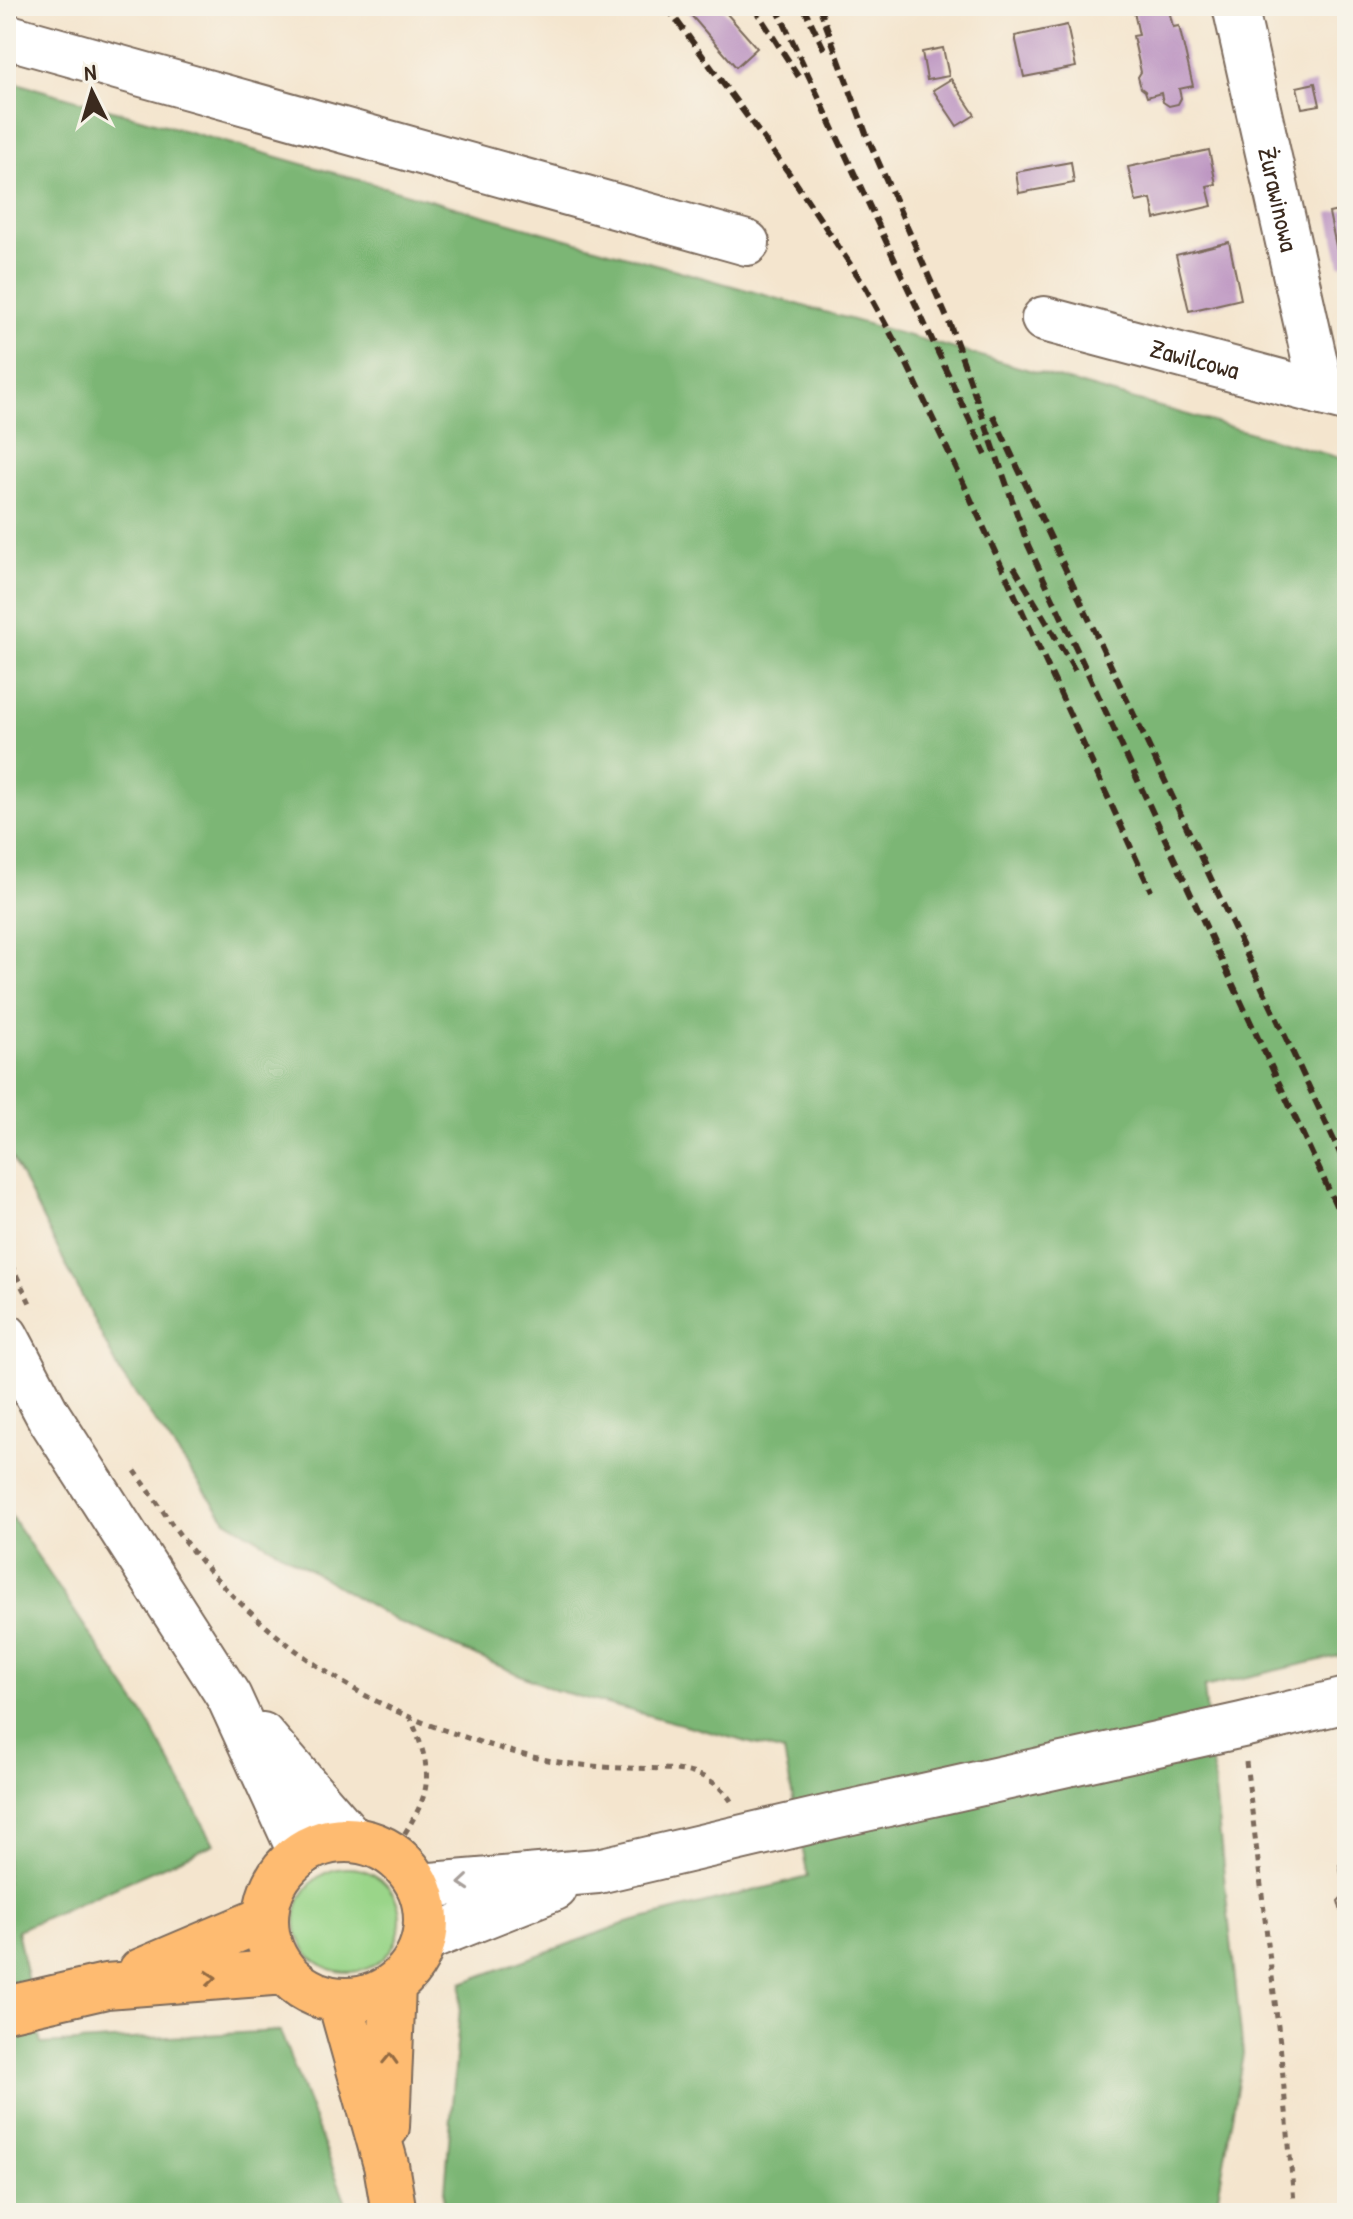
<svg xmlns="http://www.w3.org/2000/svg" width="1353" height="2219" viewBox="0 0 1353 2219" font-family="'Patrick Hand',sans-serif">
<style>
.green{fill:#9ad589;stroke:#6a8054;stroke-width:2}
.forest{fill:#7bb675;stroke:#5b704a;stroke-width:2}
.building{fill:#bd96c2}
.lines{fill:none;stroke-linecap:round;stroke-linejoin:round}
.minor-casing{stroke:#7c6b5c;stroke-width:48}
.major-casing{stroke:#7c6b5c;stroke-width:48}
.path{stroke:#7c6b5c;stroke-width:5;stroke-dasharray:6 6;stroke-linecap:butt}
.minor{stroke:#fff;stroke-width:44}
.major{stroke:#febb71;stroke-width:44}
.rail{stroke:#3b2a1e;stroke-width:6;stroke-dasharray:12 6;stroke-linecap:butt}
.oneway{stroke:#a79f9a}
.oneway2{stroke:#936b43}
.labels{text-anchor:middle;stroke-width:8;stroke-linejoin:round;paint-order:stroke}
.street-label{font-size:26px;fill:#3b2a1e;stroke:#f7f3e8}
</style>
<rect width="100%" height="100%" fill="#f7f3e8"/>
<filter id="ink" filterUnits="userSpaceOnUse"><feTurbulence type="fractalNoise" baseFrequency=".0125" numOctaves="2"/><feDisplacementMap in="SourceGraphic" scale="16" xChannelSelector="R" yChannelSelector="G"/><feConvolveMatrix kernelMatrix="1 2 1 2 8 2 1 2 1" color-interpolation-filters="sRGB"/></filter>
<filter id="wash" filterUnits="userSpaceOnUse"><feTurbulence type="fractalNoise" baseFrequency=".006" numOctaves="4" result="noise"/><feDisplacementMap in="SourceGraphic" scale="32" xChannelSelector="R" yChannelSelector="G"/><feGaussianBlur stdDeviation="1.8" result="paint"/><feColorMatrix in="noise" values="0 0 0 0 0 0 0 0 0 0 0 0 0 0 0 0 0 1.4 0 .05"/><feComposite in="paint" operator="in"/></filter>
<g filter="url(#wash)">
<rect width="100%" height="100%" fill="#f4e5ce"/>
<path class="green" d="M296 1920a52 52 0 1 1 104 0a52 52 0 1 1-104 0Z"/>
<path class="forest" d="M6 80 1347 460V1654L1204 1687 1243 2054 1215 2213H412L444 2203 462 1983 623 1924 808 1877 784 1752 555 1690 400 1623 226 1520 121 1374 6 1146Z
M6 1509 148 1721 214 1844 17 1930 41 2044 280 2031 350 2213H6Z"/>
<g id="blocks">
<path class="building" d="M683 6H720L757 48 736 67Z
M1162 6H1168L1173 27 1179 26 1193 86 1179 89 1181 98 1178 104 1169 106 1163 102 1161 93 1147 97 1145 91 1141 88 1138 77 1141 72 1133 36 1139 35 1134 12Z
M1067 25 1076 67 1024 77 1015 36Z
M943 48 949 76 927 80 922 52Z
M951 79 975 115 957 126 933 90Z
M1315 83 1320 105 1302 108 1297 87Z
M1209 150 1216 184 1207 186 1212 206 1155 219 1151 199 1136 202 1128 167Z
M1071 162 1074 183 1019 193 1016 172Z
M1347 209V264L1340 265 1329 213Z
M1229 242 1241 299 1189 311 1176 255Z
M1347 1863V1916L1341 1912 1338 1901 1345 1894 1339 1865Z"/>
</g>
</g>
<g filter="url(#ink)">
<use href="#blocks" fill-opacity="0" stroke="#7c6b5c" stroke-width="2"/>
<g class="lines">
<g class="minor-casing">
<g id="minor">
<path id="s1" d="M1235 6 1322 393"/>
<path d="M6 36 747 243"/>
<path id="s2" d="M1044 319 1345 399"/>
<path d="M6 1336 48 1415 229 1697 301 1854"/>
<path d="M262 1735 353 1840"/>
<path d="M419 1886 598 1871 838 1815 1242 1725 1347 1700"/>
<path d="M424 1940 555 1888"/>
</g>
</g>
<g class="major-casing">
<path id="major" d="M266 1920a80 80 0 1 1 160 0a80 80 0 1 1-160 0Z
M141 1971 266 1918
M340 2001 386 2165 394 2213
M6 2009 106 1986 285 1972
M387 2127 393 1986"/>
</g>
<path class="path" d="M6 1254 30 1303
M135 1471C155 1498 173 1528 195 1554 257 1630 350 1699 444 1730 485 1744 529 1759 573 1764 591 1766 609 1768 627 1768 650 1769 676 1767 699 1775 712 1780 724 1790 731 1801
M1246 1762 1280 2043 1295 2213
M392 1854C427 1797 439 1785 411 1719"/>
<use href="#minor" class="minor"/>
<use href="#major" class="major"/>
<path class="rail" d="M666 6 794 180 866 288 906 362 961 478 1151 891
M753 6 799 77
M776 6 986 455
M803 6 826 53
M819 6 867 136 951 327 1028 545 1347 1229
M993 415 1347 1168
M1014 567 1077 674"/>
</g>
<defs><path id="oneway-chevron" d="M-2-3.5L2.5 0L-2 3.5" fill="none" stroke-width="1.6" stroke-linecap="round" stroke-linejoin="round" transform="scale(2)"/></defs>
<use class="oneway" href="#oneway-chevron" transform="translate(464 1883) rotate(175)"/>
<g class="oneway2">
<use href="#oneway-chevron" transform="translate(211 1978) rotate(-5)"/>
<use href="#oneway-chevron" transform="translate(390 2059) rotate(-88)"/>
</g>
</g>
<g class="labels">
<g class="street-label">
<text dy="9" stroke="none"><textPath href="#s1" startOffset="198">Żurawinowa</textPath></text>
<text dy="9" stroke="none"><textPath href="#s2" startOffset="156">Zawilcowa</textPath></text>
</g>
</g>
<rect width="1353" height="2219" fill="none" stroke="#f7f3e8" stroke-width="32"/>
<g transform="translate(92 92) rotate(355)" stroke="#f7f3e8" stroke-width="6" paint-order="stroke">
<path d="M0-6L14 30L0 20L-14 30Z" fill="#3b2a1e"/>
<text y="-12" font-size="22" font-weight="bold" text-anchor="middle" fill="#3b2a1e">N</text>
</g>
</svg>
